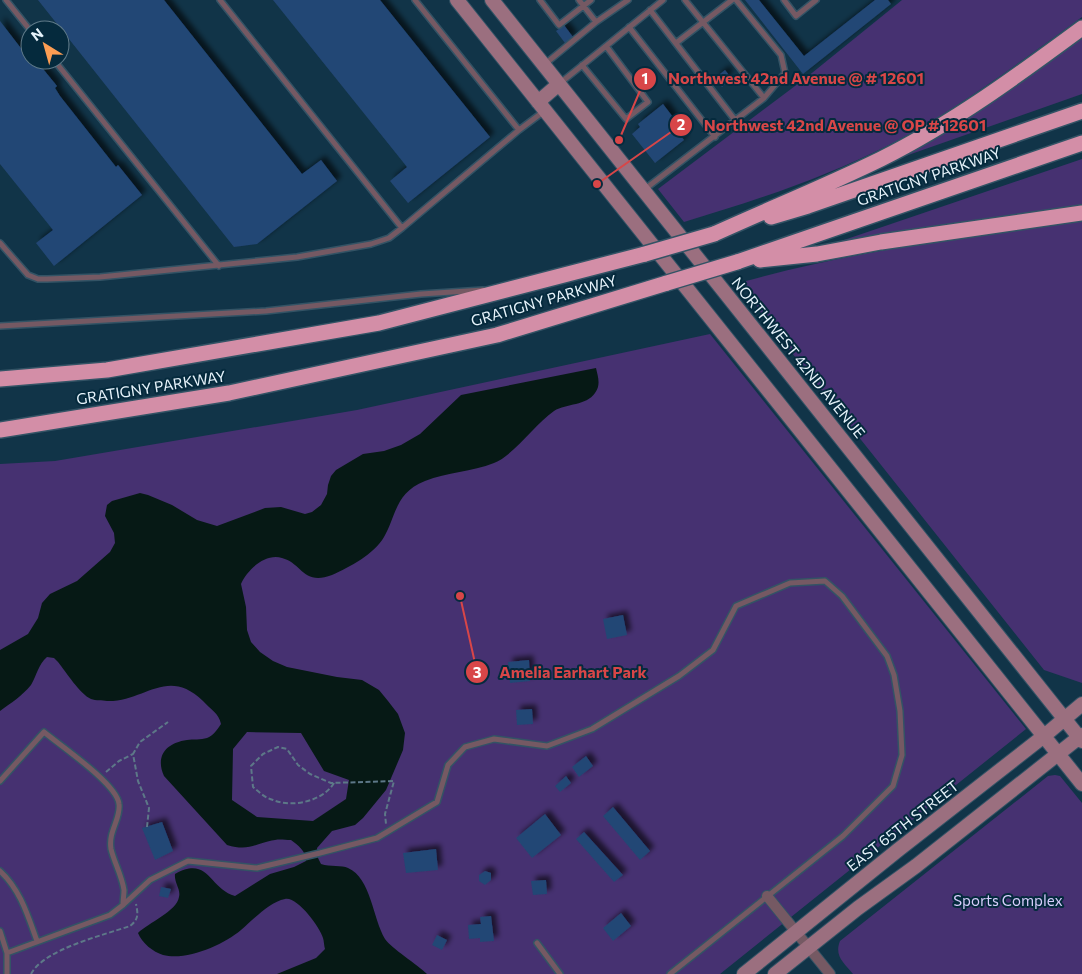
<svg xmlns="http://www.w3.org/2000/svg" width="1082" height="974" viewBox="0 0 1082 974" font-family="Commissioner,sans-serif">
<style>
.green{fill:#463171}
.water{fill:#061915;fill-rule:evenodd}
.building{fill:#234674;filter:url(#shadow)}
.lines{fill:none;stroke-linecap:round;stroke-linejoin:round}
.service-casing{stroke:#335365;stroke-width:8}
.minor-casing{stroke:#335365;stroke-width:12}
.secondary-casing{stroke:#335365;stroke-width:16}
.motorway-casing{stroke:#335365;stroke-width:18}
.path{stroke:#5d7888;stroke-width:2;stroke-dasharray:5 2.5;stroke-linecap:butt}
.service{stroke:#755963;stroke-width:5}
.minor{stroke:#755963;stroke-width:10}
.secondary{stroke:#9b6f7f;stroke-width:14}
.motorway{stroke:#d38ea7;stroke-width:15}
.motorway-bridge-casing{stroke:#335365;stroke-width:18;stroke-linecap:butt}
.motorway-bridge{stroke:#d38ea7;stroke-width:15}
.labels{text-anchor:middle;stroke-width:4;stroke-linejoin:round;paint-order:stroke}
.street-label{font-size:15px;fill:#e6f3fb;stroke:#052a3d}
.park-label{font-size:15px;fill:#d8cdfc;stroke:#052a3d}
.leader{fill:none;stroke:#d84648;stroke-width:2}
.callout-dot{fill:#d84648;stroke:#052a3d;stroke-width:2}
.mark-label{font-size:15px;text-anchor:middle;font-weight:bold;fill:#fff}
.callout-label{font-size:16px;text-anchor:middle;font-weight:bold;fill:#d84648;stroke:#052a3d;stroke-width:4;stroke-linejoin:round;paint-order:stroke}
</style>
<defs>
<filter id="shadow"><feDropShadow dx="4.5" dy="-4.5" stdDeviation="2.5" flood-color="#0009"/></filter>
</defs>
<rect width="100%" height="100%" fill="#113448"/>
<path class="green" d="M902 0H1082V17C1020 62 958 109 889 145 824 178 754 201 684 222L658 189 807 77Z
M1082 33V94L894 160Z
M1082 159V208L841 244V241Z
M1082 220V683L1044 670 765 319 742 282C855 251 966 236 1082 220Z
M710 334 1026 729 720 974H0V464L55 461 357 410Z
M1055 775 1060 776 1082 803V974H853C844 963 834 956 840 941L1048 776Z"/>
<path class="water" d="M596 368C598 377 601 385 595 393 586 406 567 403 554 411 535 424 513 456 494 463 472 472 447 472 425 481 395 493 397 514 384 537 374 554 350 567 332 575 303 586 302 563 282 558 265 553 247 570 241 584L246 607 247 630 251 642 260 652 273 661 287 667 337 677 362 680 379 690 388 701 398 714 405 733 403 750 386 790 363 818 355 825 332 831 317 848 318 858 321 864C330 867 342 865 348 868 371 878 373 919 385 939 391 948 418 965 427 974H277L316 958 325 949C324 946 324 941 323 938 320 927 297 896 285 899 269 902 253 920 241 930 223 945 187 961 163 955 153 952 142 943 138 933 148 923 177 911 179 897 181 889 174 883 175 874 209 855 209 889 235 896L270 874 294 867 306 861C306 851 298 845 291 840 285 840 280 839 275 840 255 843 250 852 227 845L164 776C155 756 166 743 187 740 193 739 201 740 207 738 213 736 217 730 221 724 219 713 210 709 203 701 167 666 145 702 107 701 102 700 96 701 91 699 80 694 66 672 58 662L54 658 47 657C38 665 37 675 31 685 22 696 11 703 0 711V650L28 634 38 618 42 603 50 594 77 581 110 552 115 543 114 533 105 516 107 505 112 501 140 493 148 495 172 505 197 520 217 526 265 508 281 507 305 514 312 512 321 505 327 494 328 485 331 476 336 470 363 454 384 451 401 445 420 434 461 395ZM247 732 301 733 324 771 349 780 346 799 313 821 257 817 232 800 233 749Z"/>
<path class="building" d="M38 0H164L302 174 321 160 337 181 257 244 234 247Z
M273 0H380L490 137 408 203 390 181 407 167Z
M745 0H759L804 56 875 0H888L891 4 803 74Z
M0 21 30 60H33L37 66 39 64 57 86 55 88 60 96 116 167 118 165 142 195 54 266 36 243 53 230 0 164Z
M564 25 573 37 565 43 556 31Z
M725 70 729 75 724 79 727 83 722 87 715 78Z
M663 104 682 129 678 132 684 140 655 163 632 134 640 127 638 124Z
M623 615 627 635 607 639 603 619Z
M529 660 530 681 510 683 508 662Z
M532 709 533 724 517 725 516 710Z
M586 756 593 766 579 777 572 767Z
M566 776 571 783 560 792 555 786Z
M613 807 650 851 640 860 603 816Z
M545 814 561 835 532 858 516 838Z
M162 822 173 851 155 860 142 828Z
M584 832 623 875 614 882 576 839Z
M436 849 438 870 406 873 403 853Z
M485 871 491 873V880L485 885 479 881V875Z
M546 880 547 894 533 895 531 881Z
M161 887 171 889 168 898 159 896Z
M621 913 631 926 613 941 603 928Z
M491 916 494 941 480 942V938L469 939 468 925 481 924 480 917Z
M437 935 447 940 442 950 432 945Z"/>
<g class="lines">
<g class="service-casing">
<path id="service" d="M6 0 30 30
M220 0 402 228
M415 0 519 130
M540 0 559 25 591 0
M579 0 596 22
M685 0 764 98
M784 0 796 16 816 0
M650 10 735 120
M629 27 715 137
M676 43 732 0
M54 60 219 266
M545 64 596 22 628 0
M582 65 626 119 648 102 606 46
M559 84 663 0
M645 189 764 98 785 73 781 55 736 0
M0 243 28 275 38 279H47L100 277 297 257 371 244 389 238 402 228 519 130 543 112
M0 326 266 311 421 294 483 290
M0 781 44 732C61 746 117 784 119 804 121 819 108 831 111 849 114 862 122 876 124 890 124 895 123 900 123 905
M0 871C20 889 28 916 37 941
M0 931 7 953V974
M537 943 560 974
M7 953 110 915 123 905 150 880 188 861 257 868 320 853 377 838 437 802 448 765 465 747 494 739 547 746 592 729 679 676 713 650 736 606 790 583 825 581 842 596 887 656 894 675 900 711 902 755 893 786 843 836 670 974"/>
</g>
<g class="minor-casing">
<path id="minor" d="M767 896 830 974"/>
</g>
<g class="secondary-casing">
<path id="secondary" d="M457 0 1082 784
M492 0 1082 741
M538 102 559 84
M744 974 898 850 1044 736 1082 704
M775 974 858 908 916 866 1082 735"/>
</g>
<g class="motorway-casing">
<path id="motorway" d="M771 217 808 206 1082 111
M714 234C769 209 826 186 881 159 953 123 1017 76 1082 28
M760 260 817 254 881 242 1082 213
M737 262 1082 143
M0 379 107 370 379 323 645 254
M0 430 229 393 497 335 667 283"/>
</g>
<path class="path" d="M106 772 119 761 133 754
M334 783C323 801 293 808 273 800 265 798 259 792 253 787L251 766 263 754 278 747 287 749 298 765 310 774 331 783 394 781 385 814 386 824
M147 827 149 808 138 781 133 754 140 742 168 722
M31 974C44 949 104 935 130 926 139 919 138 914 136 904"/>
<use href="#service" class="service"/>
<use href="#minor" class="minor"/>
<use href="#secondary" class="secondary"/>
<use href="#motorway" class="motorway"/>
<g class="motorway-bridge-casing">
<path id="motorway-bridge" d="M645 254 714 234
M667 283 737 262"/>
</g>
<use href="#motorway-bridge" class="motorway-bridge"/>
</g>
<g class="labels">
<g class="street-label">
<text transform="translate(929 177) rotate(-19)" y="5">GRATIGNY PARKWAY</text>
<text transform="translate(544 301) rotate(-16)" y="5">GRATIGNY PARKWAY</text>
<text transform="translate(798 358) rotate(51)" y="5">NORTHWEST 42ND AVENUE</text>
<text transform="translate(151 388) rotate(-9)" y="5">GRATIGNY PARKWAY</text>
<text transform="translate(903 826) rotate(-38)" y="5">EAST 65TH STREET</text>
</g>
<g class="park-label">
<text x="1008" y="906">Sports Complex</text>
</g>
</g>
<path class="leader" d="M619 140L645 79M597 184L681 125M460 596L477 672"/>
<g class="callout-dot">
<circle cx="619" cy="140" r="5"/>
<circle cx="597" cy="184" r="5"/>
<circle cx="460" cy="596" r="5"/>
<circle cx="645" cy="79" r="12"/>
<circle cx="681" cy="125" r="12"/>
<circle cx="477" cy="672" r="12"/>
</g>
<g class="mark-label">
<text x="645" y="84">1</text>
<text x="681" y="130">2</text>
<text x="477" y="678">3</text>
</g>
<g class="callout-label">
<text x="796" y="84">Northwest 42nd Avenue @ # 12601</text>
<text x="845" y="131">Northwest 42nd Avenue @ OP # 12601</text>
<text x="573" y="678">Amelia Earhart Park</text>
</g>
<g transform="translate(45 45) rotate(323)"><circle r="24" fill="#052a3d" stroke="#5f7a89"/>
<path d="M0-4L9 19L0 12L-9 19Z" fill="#fc9d53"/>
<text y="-8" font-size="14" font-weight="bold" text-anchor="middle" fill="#e6f3fb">N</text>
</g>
</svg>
